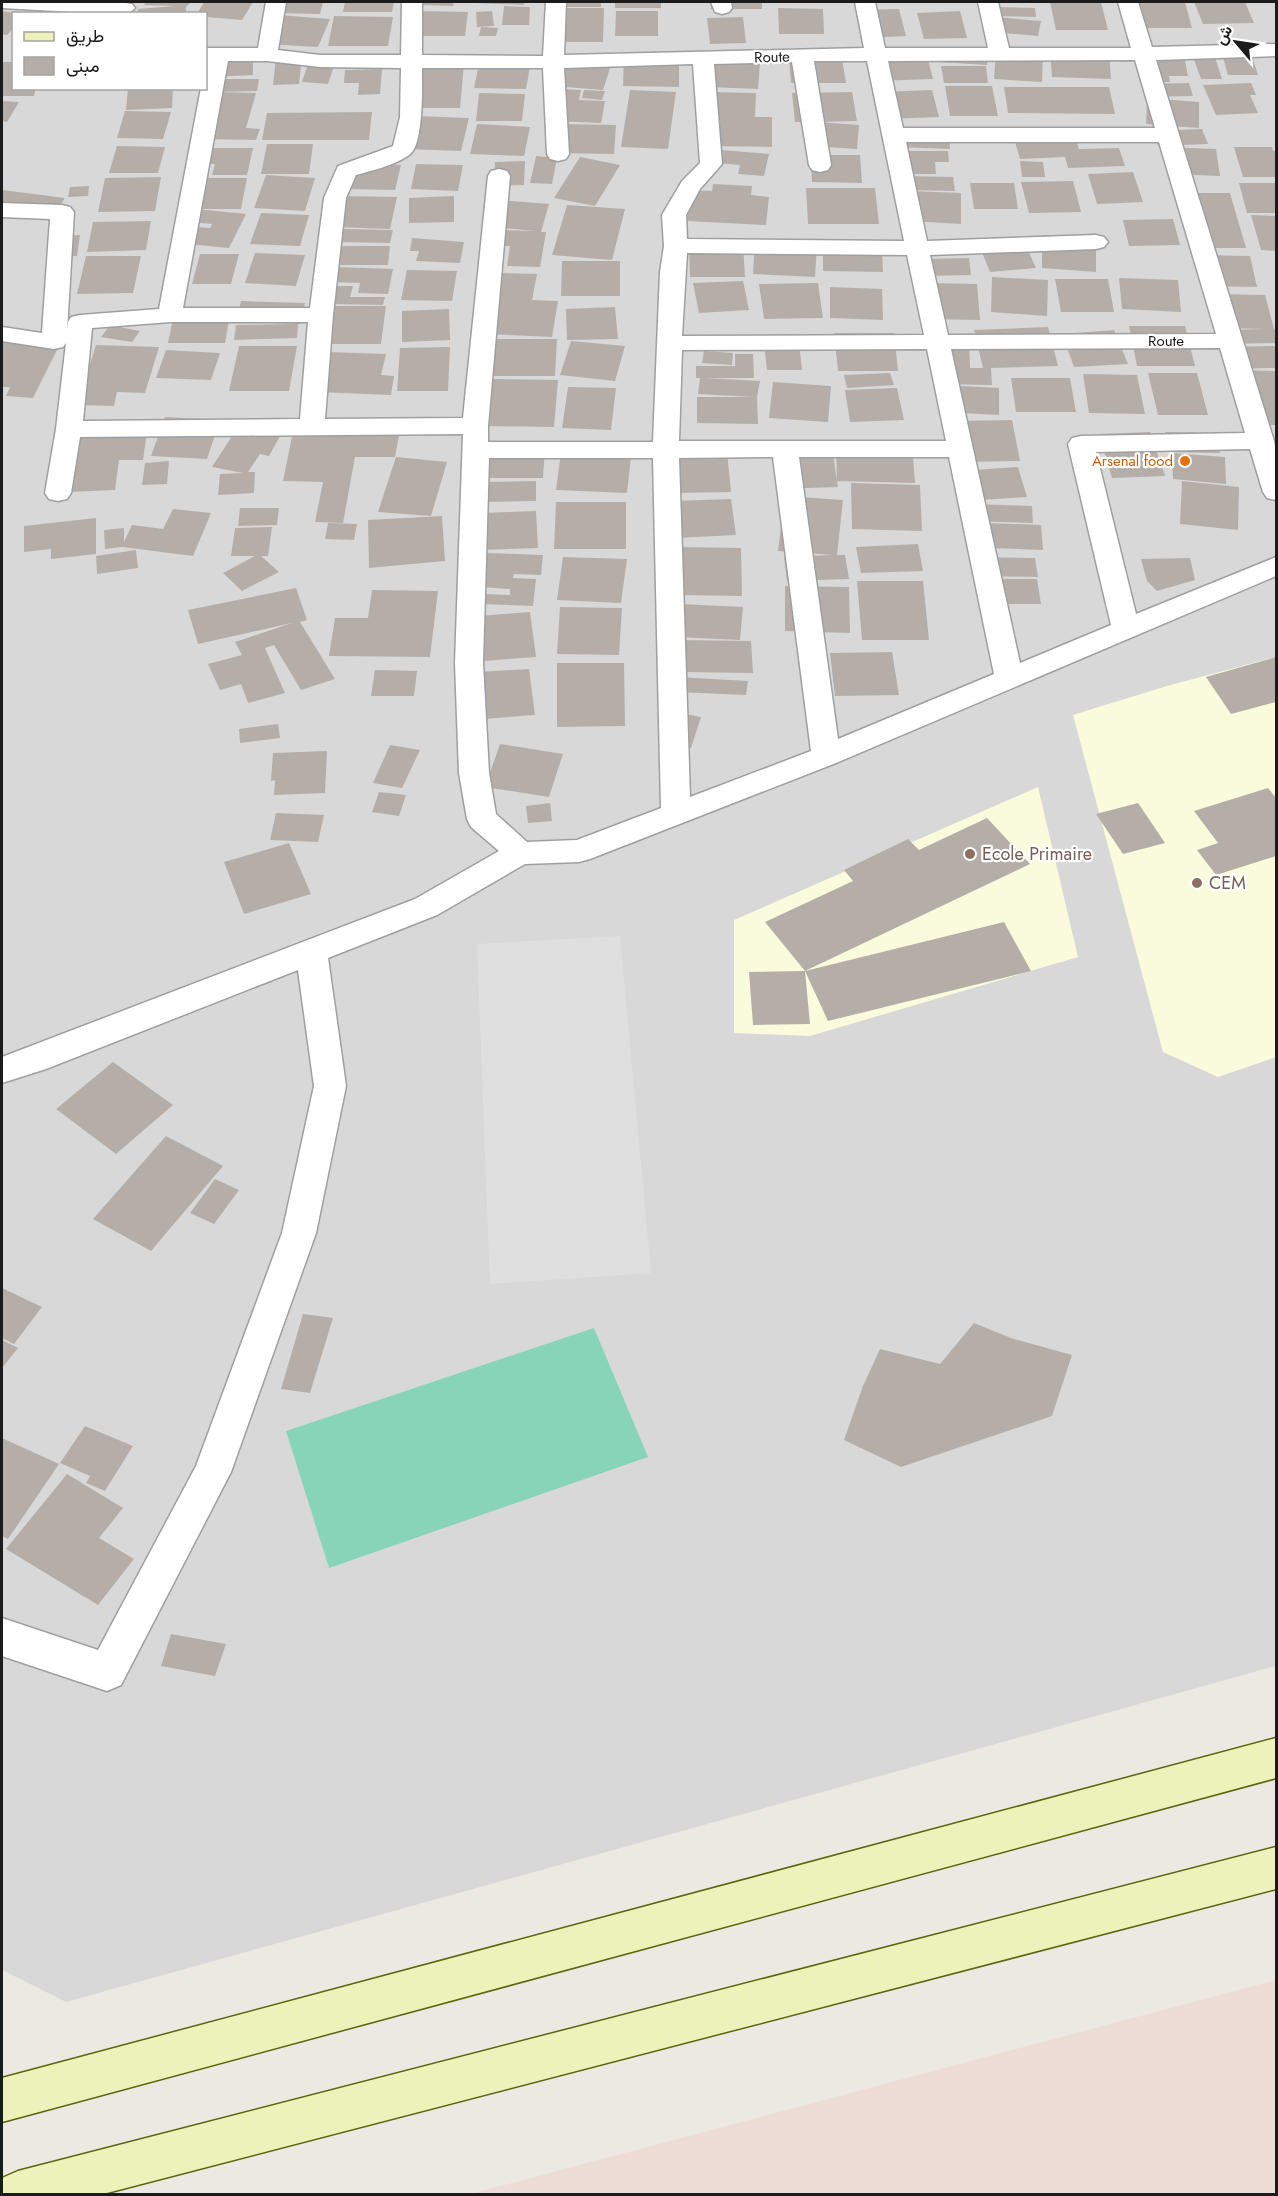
<svg xmlns="http://www.w3.org/2000/svg" width="1278" height="2196" viewBox="0 0 1278 2196" font-family="Jost,Vazirmatn,sans-serif">
<style>
.residential{fill:#d9d8d8;fill-rule:evenodd}
.education{fill:#fafbdc}
.military{fill:#edddd6}
.pitch{fill:#87d4b9}
.parking{fill:#dfdfdf}
.building{fill:#b5aea8}
.lines{fill:none;stroke-linecap:round;stroke-linejoin:round}
.street-casing{stroke:#9f9f9f;stroke-width:3}
.secondary-casing{stroke:#59660f;stroke-width:3}
.street{fill:#fff;fill-rule:evenodd}
.secondary{fill:#edf2ba;fill-rule:evenodd}
.food-dot{fill:#e8710a;stroke:#fff;stroke-width:2}
.education-dot{fill:#8d6e63;stroke:#fff;stroke-width:2}
.labels{text-anchor:middle;stroke-width:4.5;stroke-linejoin:round;paint-order:stroke}
.far-street-label{font-size:15px;fill:#1b1b1b;stroke:#fff}
.far-food-label{font-size:15px;fill:#c56008;stroke:#fff;text-anchor:end}
.education-label{font-size:18px;fill:#785e54;stroke:#fff;text-anchor:start}
</style>
<rect width="100%" height="100%" fill="#ece9e2"/>
<path class="residential" d="M2 2H1276V1666L66 2002 2 1970ZM14 14H206V88H14Z"/>
<path class="education" d="M1276 657V1057L1218 1077 1163 1052 1073 715 1167 686Z
M1038 787 1078 957 810 1036 734 1033V920Z"/>
<path class="military" d="M1276 1980V2194H470Z"/>
<path class="pitch" d="M594 1328 648 1457 329 1568 286 1431Z"/>
<path class="parking" d="M620 936 651 1273 490 1284 477 944Z"/>
<path class="building" d="M146 2H191L186 7V14H138V9L175 6 144 5Z
M204 2H253L242 20 206 17V14H197Z
M278 2H323L320 14 275 13Z
M345 2H394L392 12H343Z
M421 2H454L453 6 420 5Z
M475 2H524V5L475 3Z
M558 2H601V7H558Z
M615 2H661V8H615Z
M711 2H762V9H711Z
M1050 2H1101L1108 30H1056Z
M1133 2H1185L1192 28H1139Z
M1194 2H1245L1254 23 1203 24Z
M504 6 530 7 529 25H502Z
M993 7 1035 8 1036 17 993 16Z
M558 8H604L603 42H557Z
M778 8 823 9 824 34H779Z
M899 9 906 36 863 38 857 10Z
M2 11 14 13V28L7 35 2 34Z
M419 11 468 12 465 36H414Z
M492 11 494 26 477 27 476 12Z
M616 11H658V36H615Z
M960 11 967 38 924 39 917 13Z
M279 15 330 19 318 47 266 44Z
M334 16 393 17 388 46H328Z
M743 17 746 43 710 44 707 18Z
M997 17 1041 21 1038 36 994 32Z
M481 27 498 28 496 36H479Z
M253 48V75L213 77 214 50Z
M1050 49 1109 51 1111 79 1052 77Z
M940 50 988 54 987 65 939 62Z
M1221 50H1250L1258 75H1228Z
M996 51 1043 54 1042 82 994 79Z
M624 53H679V87L623 86Z
M481 54 532 56 526 89 474 88Z
M1192 54H1214L1222 79H1201Z
M311 55 337 57 328 84 302 82Z
M927 56 933 79 877 81 871 58Z
M1137 56H1184L1188 76H1169L1170 82H1142Z
M302 57 299 84 273 85 276 58Z
M563 58 612 62 603 90 553 86Z
M789 59H842L846 83H791Z
M710 61 760 63 758 89 707 87Z
M2 62H14V88H36L34 96H2Z
M412 64H464L460 108H416Z
M941 66H986L988 83H944Z
M382 69 380 94 358 95 359 83H344L345 70Z
M211 79H259L257 91 217 92 256 93 246 128 260 129 256 140 199 139Z
M1189 83 1193 96 1146 97 1141 84Z
M1251 83 1256 95H1250L1258 113 1216 115 1203 85Z
M945 86H992L998 116H950Z
M1004 87H1109L1115 114 1008 113Z
M128 88H173L172 108 126 110Z
M559 89 581 90 579 100 605 101 601 123 553 121Z
M584 90 605 91 602 100 582 98Z
M630 90 676 92 668 149 621 147Z
M932 90 939 117 886 119 880 92Z
M710 92 756 93 755 117H772V147L709 146Z
M852 92 857 121 818 122 859 125 857 149 809 146 813 122H795L792 93Z
M479 93 525 94 522 121H476Z
M1147 98 1199 102V128L1146 124Z
M2 101 19 102 7 122 2 121Z
M125 111 171 112 163 139 117 138Z
M372 112 369 140H262L267 113Z
M415 116 469 118 461 151 406 149Z
M477 124 530 127 524 156 470 154Z
M557 124 616 125 614 154 554 153Z
M1072 127 1079 149 1119 148 1125 166 1068 168 1065 157 1020 159 1015 142H1029L1025 129Z
M896 129 949 131 950 149 897 147Z
M1202 129 1208 144 1158 146 1153 131Z
M267 144H313L309 174H261Z
M117 146 165 147 158 173H109Z
M1164 147 1216 149 1220 176 1168 174Z
M1234 147H1272L1273 151H1276V177H1243Z
M199 148H253L247 175H212L215 164H195Z
M721 150 769 154 764 176 738 174 740 165 717 163Z
M897 151H948L949 162H935L936 174H899Z
M811 155H860L862 183 812 182Z
M536 156 557 158 552 184 530 183Z
M580 157 620 165 595 206 554 198Z
M525 161 524 185 494 186 495 162Z
M1020 161 1043 162 1045 177H1022Z
M350 163 401 165 395 190 344 189Z
M416 164 463 165 458 191 411 189Z
M1133 172 1143 202 1097 204 1088 174Z
M266 175 315 178 305 211 254 208Z
M903 176 953 177 955 191 904 190Z
M161 177 155 211 98 212 105 178Z
M198 178H247L241 209H197L246 214 229 248 177 243 185 226 210 228 212 224 188 222Z
M1073 181 1081 212 1029 213 1021 182Z
M970 183H1014L1018 209H974Z
M1239 183H1276V213H1247Z
M713 184 752 186 751 195 769 197 766 225 687 221 691 190 712 191Z
M89 186 88 196 68 197 70 187Z
M806 188H875L879 224H808Z
M2 190 65 198 50 220 2 214Z
M910 191 961 193V224L909 221Z
M1175 193H1230L1246 248H1206Z
M344 196 397 197 390 229 336 227Z
M454 196V222L409 223V198Z
M499 200 549 204 541 232H546L540 267 507 266 510 246H492L495 230 536 231 490 227Z
M567 205 625 209 612 260 552 255Z
M261 213 309 215 300 246 250 244Z
M1251 215 1276 216V251L1261 250Z
M1173 219 1180 245 1129 246 1123 220Z
M151 221 146 250 87 252 93 222Z
M343 229 393 230 390 243 340 242Z
M80 235 77 256 54 257 57 236Z
M1042 235 1096 238V272L1042 268Z
M412 238 464 242 460 263 416 261 419 251H410Z
M755 241 817 244 815 277 753 274Z
M689 244H743L745 277H690Z
M341 246H390L388 265H337Z
M1026 246 1036 268 990 272 981 250Z
M823 251 882 253 883 272 823 271Z
M255 253 305 255 296 286 245 283Z
M200 254H239L231 284H192Z
M1200 255 1250 256 1257 287 1206 286Z
M86 256H141L133 293 77 294Z
M969 258 971 275 926 276 923 259Z
M562 261H620V296H561Z
M335 267 393 269 388 294 358 293 360 283 332 282Z
M407 270 457 271 452 301 401 300Z
M499 273 537 274 532 300 558 301 552 337 487 334Z
M992 277 1048 280 1047 316 991 312Z
M1119 278 1178 280 1181 312 1122 309Z
M1055 279H1108L1114 312H1061Z
M743 281 749 310 699 313 693 283Z
M818 283 823 318 764 319 759 284Z
M926 283 977 284 980 320 928 319Z
M332 286H353L350 297H385L383 305 329 304Z
M830 287 882 289 883 320 830 318Z
M1211 294 1265 295 1274 329H1276V343L1228 344 1223 330 1266 329 1219 328Z
M241 301 305 303 300 324 236 322Z
M333 306H386L381 344H327Z
M615 307 618 339 567 340 566 309Z
M175 309H231L225 343H168Z
M449 309 450 340 402 342V311Z
M298 324 297 338 234 340 236 325Z
M110 325 140 331 132 342 101 337Z
M1129 326H1185L1195 366H1137Z
M1048 327 1058 366 991 368 992 385 938 384 936 337 969 338 970 368H983L974 330Z
M1114 330 1128 364 1074 367 1062 334Z
M834 333H894L898 371H838Z
M798 334 802 370H767L763 335Z
M3 335 62 340 33 398 6 396 10 387H2Z
M495 339H557L555 376H492Z
M571 341 625 346 615 381 560 375Z
M96 345 159 347 145 393 117 392 114 406 77 405Z
M239 346H297L289 391H229Z
M1276 346V368L1233 369 1226 347Z
M450 347 448 391H397L400 348Z
M166 350 220 353 211 380 156 378Z
M704 351 733 353 732 365 702 363Z
M327 352 386 354 381 375 394 376 391 395 317 392Z
M735 354H753L754 378H704L760 381 757 397 758 424 697 423V397H753L698 394 700 378H696V366H735Z
M1243 370 1276 371V425H1255Z
M890 373 894 385 847 388 844 375Z
M1148 373H1197L1208 415H1158Z
M1083 374 1137 375 1145 414 1089 413Z
M1011 378H1070L1076 412H1016Z
M487 379 558 380 554 427 482 426Z
M773 382 831 386 828 422 769 418Z
M943 385 999 388V415L943 412Z
M568 387 616 388 611 430 562 428Z
M897 388 904 420 850 422 845 390Z
M165 417 220 420 207 459 151 456Z
M1012 420 1020 461 964 462 956 421Z
M241 422 284 429 269 456 260 454 248 472H255L254 493 218 495 220 474 243 473 212 467Z
M147 432 143 460H119L115 490 69 492 77 434Z
M293 432 399 435 395 457H355L343 523 315 522 323 482 283 481Z
M1150 432 1165 476 1112 478 1099 434Z
M1165 432 1217 433 1220 453 1168 452Z
M836 442 912 444 915 483 837 481Z
M562 445 632 448 627 493 556 490Z
M490 447 545 448 543 478H487Z
M832 449 838 487 778 489 773 451Z
M727 451 731 492 672 493 670 452Z
M1172 453 1225 457 1226 484 1173 479Z
M396 457 447 462 431 516 378 512Z
M169 461 167 484 142 485 145 463Z
M1018 467 1027 497 966 501 957 471Z
M536 481V501L482 502 483 482Z
M1182 481 1239 487 1238 530 1180 524Z
M851 483 920 485 922 531 852 529Z
M785 496 843 500 837 555H845L849 579 787 581 784 557 832 555 778 551Z
M731 499 736 535 677 538 673 501Z
M556 502H626V549H554Z
M968 504 1032 506 1033 523 969 521Z
M240 508H279L277 525 238 526Z
M173 509 211 513 193 556 122 547 105 549 104 530 124 528V542L132 525 163 529Z
M536 511 538 548 480 550 479 513Z
M442 516 445 561 369 568 368 520Z
M96 518V554L51 559V549L24 552V526Z
M328 523 357 524 354 540 325 539Z
M986 523 1041 525 1043 550 988 548Z
M272 527 268 556H261L279 572 242 591 223 573 255 556H231L235 528Z
M918 544 923 571 861 573 856 547Z
M679 547 741 548 742 596 678 595Z
M136 550 138 568 97 574 96 556Z
M486 553 543 555 541 575 514 574 513 578 536 579 533 606 481 604 483 594 510 595V589L480 587Z
M563 557 627 559 621 603 557 600Z
M978 557 1035 558 1038 577 980 576Z
M1190 558 1195 580 1157 591 1147 581 1141 559Z
M980 579H1037L1041 604H983Z
M857 581H923L929 640H862Z
M785 586 849 587 850 633 785 631Z
M296 588 307 620 300 622 335 679 301 690 274 645 265 648 285 693 248 703 241 684 220 690 208 664 242 655 235 642 292 623 198 644 188 610Z
M372 590 438 591 430 657 329 656 335 618H368Z
M680 604 743 607 740 640 676 637Z
M560 607 622 608 619 655 557 654Z
M530 612 536 657 483 661 479 616Z
M676 640 751 641 753 673 676 672Z
M892 652 899 695 835 696 830 653Z
M1276 657V702L1231 714 1206 677Z
M557 663H624L625 726 557 727Z
M529 669 535 715 483 719 478 672Z
M375 670 417 671 414 696H371Z
M678 677 748 681 746 695 676 692Z
M680 713 701 717 691 748 670 745Z
M278 724 280 738 240 743 239 729Z
M500 744 563 754 549 797 485 787Z
M390 745 420 750 402 788 373 783Z
M327 751 325 793 274 795 275 780 271 781 273 753Z
M1268 788 1276 798V856L1216 875 1197 850 1218 843 1194 811Z
M379 792 406 795 399 816 372 812Z
M550 803 552 821 528 823 526 806Z
M1138 803 1165 843 1123 854 1096 814Z
M276 813 324 815 318 842 270 840Z
M987 818 1030 864 805 971 1004 922 1031 971 828 1021 805 971 810 1024 753 1025 749 972 805 971 765 922 853 881 844 870 908 839 919 850Z
M289 843 311 894 244 914 224 862Z
M113 1062 173 1105 116 1154 56 1109Z
M166 1136 223 1166 151 1251 93 1219Z
M215 1179 239 1190 214 1224 190 1213Z
M2 1288 42 1307 14 1344 2 1338Z
M303 1314 333 1318 310 1393 281 1389Z
M974 1323 1011 1338 1072 1355 1052 1416 901 1467 844 1440 863 1386 880 1349 940 1364Z
M2 1340 18 1348 2 1368Z
M85 1426 133 1446 105 1491 86 1483 90 1476 60 1463Z
M2 1438 59 1464 8 1539 2 1536Z
M67 1474 123 1508 99 1538 134 1559 98 1605 6 1549Z
M171 1634 226 1644 215 1676 161 1666Z"/>
<g class="lines">
<g class="street-casing">
<path id="street" d="M2 2H119L132 4 135 8 128 14H110L2 8Z
M266 2H286L278 50 320 55H401L402 2H422V55L543 56 546 2H566L564 55 864 48 855 2H875L885 48H988L978 2H998L1009 48H1131L1118 2H1138L1152 47 1276 44V56L1156 60 1274 441 1276 451V500L1267 498 1263 492 1250 449 1096 452 1136 614 1276 557V576L836 763 590 859 579 862 525 864 437 915 328 958 346 1086 316 1233 231 1472 121 1685 107 1691 2 1656V1618L98 1650 196 1466 282 1233 314 1086 298 970 46 1069 2 1083V1057L415 899 499 851 471 827 467 819 459 773 455 663 463 434 80 437 71 493 67 499 58 501 49 499 45 493 56 429 66 343 63 347 54 349 2 341V327L42 333 50 219 2 217V203L62 205 70 207 74 212 67 331 68 322 71 317 80 315 159 309 201 88H206V48H258ZM1135 60 1155 128H903L888 61ZM228 61H267L320 67 401 68 400 117 393 146 338 166 324 198 310 308H183ZM814 61H867L904 241 687 239 686 215 700 189 722 164 714 64 792 62 809 165 812 170 820 172 828 170 831 165ZM693 64 700 163 682 181 662 215 664 246 660 272 653 442H488V426L510 176 507 171 499 169 491 171 488 176 463 418 325 419 333 315 346 198 356 175C373 170 394 166 409 155 424 146 422 85 422 68H543L547 154 550 159 558 161 566 159 569 154 564 68ZM906 142H1159L1216 334 948 335 930 255 1096 249 1104 247 1108 242 1104 237 1096 235 927 241ZM687 253 907 255 924 335 682 336ZM170 322H308L300 419 83 421 92 328ZM1220 348 1245 433 1081 436 1072 438 1068 444 1111 625 1020 663 951 349ZM927 349 946 441H679L682 350ZM773 457 811 751 690 797 679 458ZM799 457H949L994 674 838 739ZM489 458H653L661 808 577 840 527 842 496 814 489 773 483 663Z
M711 2H731L732 8 729 12 722 14 715 12Z"/>
</g>
<g class="secondary-casing">
<path id="secondary" d="M1276 1738V1778L2 2122V2078Z
M1276 1847V1889L103 2194H2V2178L18 2171Z"/>
</g>
<use href="#street" class="street"/>
<use href="#secondary" class="secondary"/>
</g>
<circle class="food-dot" cx="1185" cy="461" r="6"/>
<g class="education-dot">
<circle cx="970" cy="854" r="6"/>
<circle cx="1197" cy="883" r="6"/>
</g>
<g class="labels">
<g class="far-street-label">
<text transform="translate(772 57) rotate(-2)" y="5">Route</text>
<text x="1166" y="346">Route</text>
</g>
<g class="far-food-label">
<text x="1173" y="466">Arsenal food</text>
</g>
<g class="education-label">
<text x="982" y="860">Ecole Primaire</text>
<text x="1209" y="889">CEM</text>
</g>
</g>
<rect width="1278" height="2196" fill="none" stroke="#1b1b1b" stroke-width="6"/>
<rect x="12" y="12" width="195" height="78" fill="#ffffff" stroke="#a4a4a4" stroke-width="1.5"/>
<rect x="24" y="32" width="30" height="9" fill="#edf2ba" stroke="#a4a4a4" stroke-width="1.5"/>
<text x="66" y="42" font-size="18" fill="#1b1b1b">طريق</text>
<rect x="24" y="57" width="30" height="18" fill="#b5aea8" stroke="#a4a4a4" stroke-width="1.5"/>
<text x="66" y="72" font-size="18" fill="#1b1b1b">مبنى</text>
<g transform="translate(1236 42) rotate(299)" stroke="#ffffff" stroke-width="4.5" paint-order="stroke">
<path d="M0-4.5L10 22L0 15L-10 22Z" fill="#1b1b1b"/>
<text y="-9" font-size="16" font-weight="bold" text-anchor="middle" fill="#1b1b1b">ش</text>
</g>
</svg>
